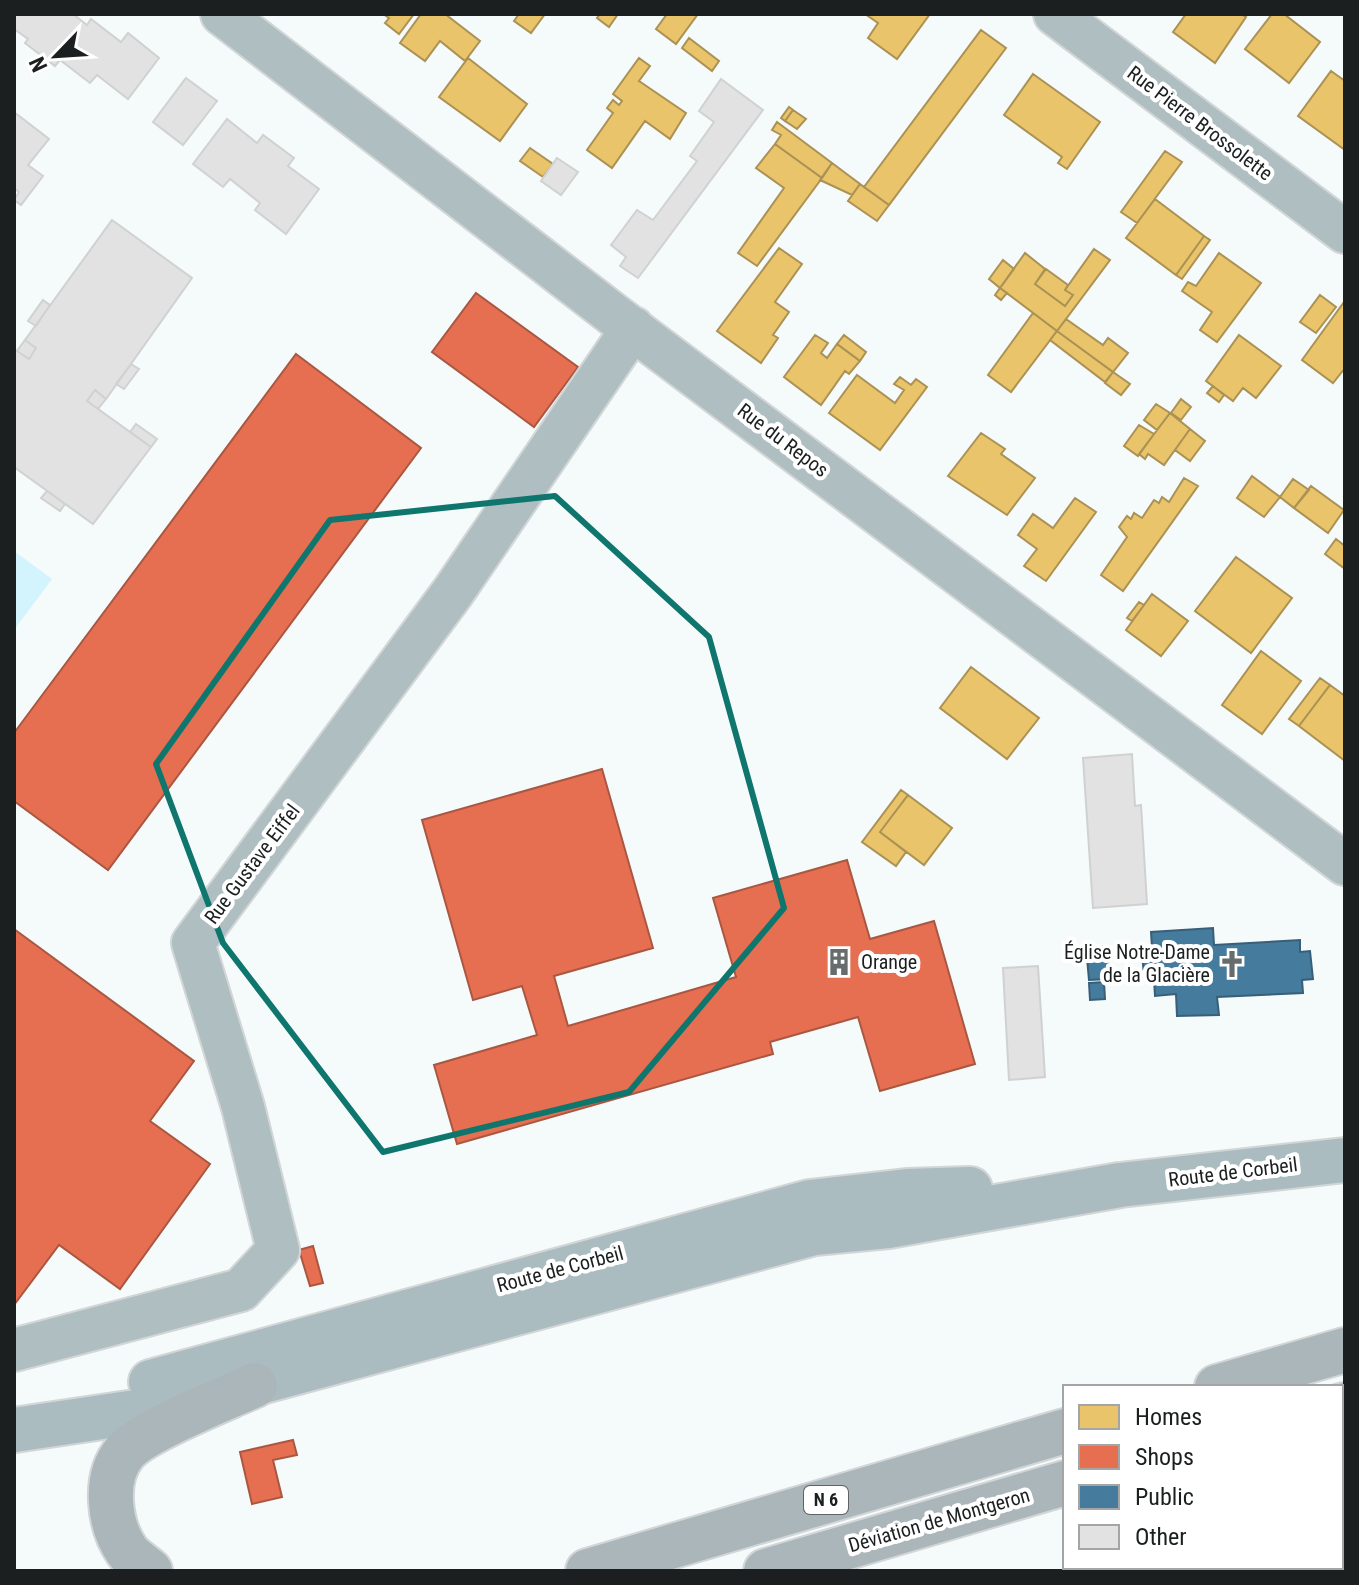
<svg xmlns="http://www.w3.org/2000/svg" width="1359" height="1585" viewBox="0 0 1359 1585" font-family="'Roboto Condensed',sans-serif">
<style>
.green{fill:#d3f4fc}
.homes{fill:#e9c46a;stroke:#ab9254;stroke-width:2}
.shops{fill:#e76f51;stroke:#aa5742;stroke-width:2}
.public{fill:#457b9d;stroke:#385f77;stroke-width:2}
.building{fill:#e1e2e1;stroke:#d0d1d1;stroke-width:2}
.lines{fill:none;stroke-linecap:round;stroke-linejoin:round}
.street-casing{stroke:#d3d6d7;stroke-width:46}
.secondary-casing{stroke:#d3d6d7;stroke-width:48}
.primary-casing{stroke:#d3d6d7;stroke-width:48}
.street{stroke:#aebec1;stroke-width:42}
.secondary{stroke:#abbcc0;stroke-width:44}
.primary{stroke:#aab6ba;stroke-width:44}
.marked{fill:none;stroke:#0f766e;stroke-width:6;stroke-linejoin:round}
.labels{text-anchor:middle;stroke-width:8;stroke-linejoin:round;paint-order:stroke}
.shield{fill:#fff;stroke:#5f6262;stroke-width:2}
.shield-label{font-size:18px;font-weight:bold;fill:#1b1f1f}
.street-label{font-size:20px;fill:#1b1f1f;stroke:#fff}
.poi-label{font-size:20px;fill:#1b1f1f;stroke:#fff;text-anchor:end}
</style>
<rect width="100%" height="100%" fill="#f5fafb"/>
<path class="green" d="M14 551 52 579 14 630Z"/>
<path class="homes" d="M383 14H414L399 34 385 23 389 18Z
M421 14H445L480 41 465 61 440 41 425 61 400 43Z
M519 14H545L531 33 514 21Z
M600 14H618L609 27 597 18Z
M667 14H698L676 44 656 29Z
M865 14H930L897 59 868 38 878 23Z
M1186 14H1241L1246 17 1215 63 1173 32Z
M1272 14H1284L1320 42 1289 83 1245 49Z
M981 30 1006 48 889 205 864 187Z
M689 38 719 61 712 71 682 48Z
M468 58 527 104 500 141 439 97Z
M639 58 650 66 639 81 686 113 670 139 645 121 612 168 587 150 613 113 607 108 613 100 619 105 622 101 613 94Z
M1331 71 1345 81V150L1298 116Z
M1033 74 1100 122 1067 169 1058 163 1062 157 1004 115Z
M789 107 793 110 785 121 781 118Z
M793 110 806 119 797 129 785 121Z
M777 122 832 163 822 178 775 144 781 135 772 130Z
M775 144 822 178 757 266 738 253 784 188 756 168Z
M530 148 553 164 543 177 520 161Z
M1165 151 1182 162 1137 223 1121 212Z
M832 163 860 184 852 195 820 180Z
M860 184 889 205 877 221 848 201Z
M1155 199 1204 236 1176 275 1126 238Z
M1204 236 1210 240 1182 279 1176 275Z
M779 248 802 264 775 302 789 312 773 335 778 338 761 363 717 331Z
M1094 249 1110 260 1057 331 1000 288 1025 253 1045 269 1035 284 1065 306 1073 295 1065 290Z
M1219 253 1261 283 1217 342 1200 330 1212 312 1182 291 1188 282 1196 286Z
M1003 260 1014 269 1000 288 989 279Z
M1046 269 1068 285 1065 290 1073 295 1065 306 1035 284Z
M1000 288 1007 293 1001 300 995 295Z
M1320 295 1336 307 1316 333 1300 322Z
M1344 302 1345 368 1333 383 1302 360Z
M1033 313 1057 331 1011 392 988 375Z
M1066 319 1103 345 1108 338 1128 353 1113 372 1057 331Z
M1057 331 1113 372 1105 382 1050 340Z
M815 335 828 343 821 353 827 358 837 344 860 361 849 374 845 371 821 405 784 377Z
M844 335 866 352 860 361 837 344Z
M1239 335 1281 366 1256 398 1243 388 1233 401 1206 381Z
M1113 372 1130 384 1121 395 1105 383Z
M857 375 895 403 904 390 894 384 900 377 911 385 916 379 927 387 880 450 829 413Z
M1213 386 1224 395 1219 402 1207 393Z
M1181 399 1191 407 1181 420 1171 413Z
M1156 404 1170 413 1157 430 1144 420Z
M1170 413 1190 429 1164 465 1148 454 1145 459 1139 454Z
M1139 425 1154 434 1138 456 1124 446Z
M1190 429 1205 441 1190 461 1175 450Z
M981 433 1005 449 1001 454 1035 478 1007 515 948 476Z
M1252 476 1280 497 1264 517 1237 498Z
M1184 478 1198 486 1123 591 1101 575 1127 537 1119 527 1127 516 1131 519 1134 513 1142 518 1154 500 1159 503 1162 497 1169 502Z
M1293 479 1309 490 1294 508 1280 497Z
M1311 486 1344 510 1328 533 1294 508Z
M1075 498 1096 512 1046 581 1024 566 1037 549 1018 535 1033 514 1053 528Z
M1336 539 1345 546V569L1325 554Z
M1236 557 1292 598 1251 653 1195 611Z
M1152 594 1188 621 1161 656 1126 630Z
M1139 602 1144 605 1132 621 1127 618Z
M1261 651 1301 681 1262 734 1222 705Z
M971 667 1039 718 1007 759 940 708Z
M1320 678 1330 685 1299 726 1289 719Z
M1330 685 1345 696V761L1299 726Z
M901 790 908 795 880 832 906 852 896 866 862 842Z
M908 795 952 828 924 865 880 832Z"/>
<path class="shops" d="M476 293 578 367 534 427 432 352Z
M296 354 421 448 108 870 14 801V733Z
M602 769 653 948 554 976 568 1026 736 977 713 898 847 860 870 939 934 921 975 1064 880 1091 858 1017 770 1042 773 1054 457 1144 434 1065 537 1035 522 986 473 1000 422 820Z
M14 929 194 1061 150 1121 210 1164 120 1289 59 1245 14 1305Z
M313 1246 323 1283 310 1286 299 1250Z
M293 1440 297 1455 273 1460 282 1497 252 1504 240 1452Z"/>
<path class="public" d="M1213 928 1214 945 1300 940V952L1310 951 1313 979 1302 980 1303 993 1217 997 1219 1015 1177 1016 1176 994 1155 996 1151 932Z
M1107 946 1109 979 1089 980 1086 947Z
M1152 953 1153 974 1144 975 1142 954Z
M1104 982 1105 999 1090 1000 1089 983Z"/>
<path class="building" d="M14 14H73L87 25 91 19 121 42 128 33 159 58 128 99 97 75 90 83 60 60 55 66 25 43 28 39 14 29Z
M186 78 217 101 183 145 153 122Z
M721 79 763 110 638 278 620 266 626 257 611 245 637 210 653 220 697 161 690 156 714 122 699 111Z
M14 112 49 139 28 165 43 176 21 205 14 200 19 192 14 188Z
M227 119 257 143 263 135 294 158 288 166 319 189 286 234 255 210 260 203 230 179 223 187 193 164Z
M557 158 578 172 561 195 541 181Z
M112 220 192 278 106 399 95 390 87 401 151 447 93 524 14 467V349L29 359 36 348 25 340Z
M43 300 50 305 36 326 28 321Z
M25 340 36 348 29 359 17 351Z
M131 364 139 369 124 389 116 384Z
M95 390 106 399 98 409 87 401Z
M136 424 157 439 151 447 130 432Z
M47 491 65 504 60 511 41 498Z
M1132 754 1135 806 1141 805 1147 904 1093 908 1083 758Z
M1038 966 1045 1077 1009 1080 1003 968Z"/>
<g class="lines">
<g class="street-casing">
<path id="street" d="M222 14 614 315 1345 864
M1055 14 1345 232
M14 1350 241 1290 278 1250 243 1107 193 943 453 592 633 328"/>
</g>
<g class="secondary-casing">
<path id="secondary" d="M151 1382 810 1202 907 1191 970 1189
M14 1430 163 1408 814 1233 888 1226 1120 1185 1345 1160"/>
</g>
<g class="primary-casing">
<path id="primary" d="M1217 1387 1345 1350
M1341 1406 1345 1405
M150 1571C143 1565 132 1558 127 1551 109 1525 103 1478 125 1452 144 1430 225 1399 255 1385
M588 1571 1065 1431
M766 1571 1065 1483"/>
</g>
<use href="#street" class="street"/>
<use href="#secondary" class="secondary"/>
<use href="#primary" class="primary"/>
</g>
<path class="marked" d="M555 496 709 637 784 908 629 1092 383 1152 223 943 156 764 330 520Z"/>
<defs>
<g id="building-bare" transform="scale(2.16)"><path d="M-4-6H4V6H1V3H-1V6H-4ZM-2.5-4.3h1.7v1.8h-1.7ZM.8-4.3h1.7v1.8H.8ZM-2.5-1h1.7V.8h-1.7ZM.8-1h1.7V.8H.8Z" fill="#676c6c" stroke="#fff" stroke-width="2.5" paint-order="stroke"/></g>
<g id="church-bare" transform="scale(2.16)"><path d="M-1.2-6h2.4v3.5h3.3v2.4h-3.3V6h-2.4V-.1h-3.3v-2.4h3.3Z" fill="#676c6c" stroke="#fff" stroke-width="2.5" paint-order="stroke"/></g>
</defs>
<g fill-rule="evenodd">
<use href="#building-bare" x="839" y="962"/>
<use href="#church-bare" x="1232" y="964"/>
</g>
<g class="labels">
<rect class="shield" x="804" y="1486" width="44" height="28" rx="6"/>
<g class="shield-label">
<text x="826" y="1506">N 6</text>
</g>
<g class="street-label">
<text transform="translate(1200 123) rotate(37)" y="7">Rue Pierre Brossolette</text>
<text transform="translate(783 440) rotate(37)" y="7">Rue du Repos</text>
<text transform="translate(252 864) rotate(-53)" y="7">Rue Gustave Eiffel</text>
<text transform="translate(1233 1172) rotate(-7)" y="7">Route de Corbeil</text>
<text transform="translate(560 1269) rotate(-15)" y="7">Route de Corbeil</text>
<text transform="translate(939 1520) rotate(-16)" y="7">Déviation de Montgeron</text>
</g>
<g class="poi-label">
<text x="1210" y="959">Église Notre-Dame<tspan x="1210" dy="23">de la Glacière</tspan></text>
<text x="861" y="969" text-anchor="start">Orange</text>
</g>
</g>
<rect width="1359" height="1585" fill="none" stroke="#1b1f1f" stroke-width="32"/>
<rect x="1063" y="1385" width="280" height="184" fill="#ffffff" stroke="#a4a5a5" stroke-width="2"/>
<rect x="1079" y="1405" width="40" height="24" fill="#e9c46a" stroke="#a4a5a5" stroke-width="2"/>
<text x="1135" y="1425" font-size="24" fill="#1b1f1f">Homes</text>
<rect x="1079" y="1445" width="40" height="24" fill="#e76f51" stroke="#a4a5a5" stroke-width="2"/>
<text x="1135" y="1465" font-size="24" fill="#1b1f1f">Shops</text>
<rect x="1079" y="1485" width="40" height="24" fill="#457b9d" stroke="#a4a5a5" stroke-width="2"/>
<text x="1135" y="1505" font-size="24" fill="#1b1f1f">Public</text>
<rect x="1079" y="1525" width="40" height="24" fill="#e1e2e1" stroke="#a4a5a5" stroke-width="2"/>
<text x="1135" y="1545" font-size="24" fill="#1b1f1f">Other</text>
<g transform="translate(56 56) rotate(245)" stroke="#ffffff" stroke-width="6" paint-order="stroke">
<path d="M0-6L14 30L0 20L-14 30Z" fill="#1b1f1f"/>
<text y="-12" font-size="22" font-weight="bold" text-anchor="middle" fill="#1b1f1f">N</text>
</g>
</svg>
